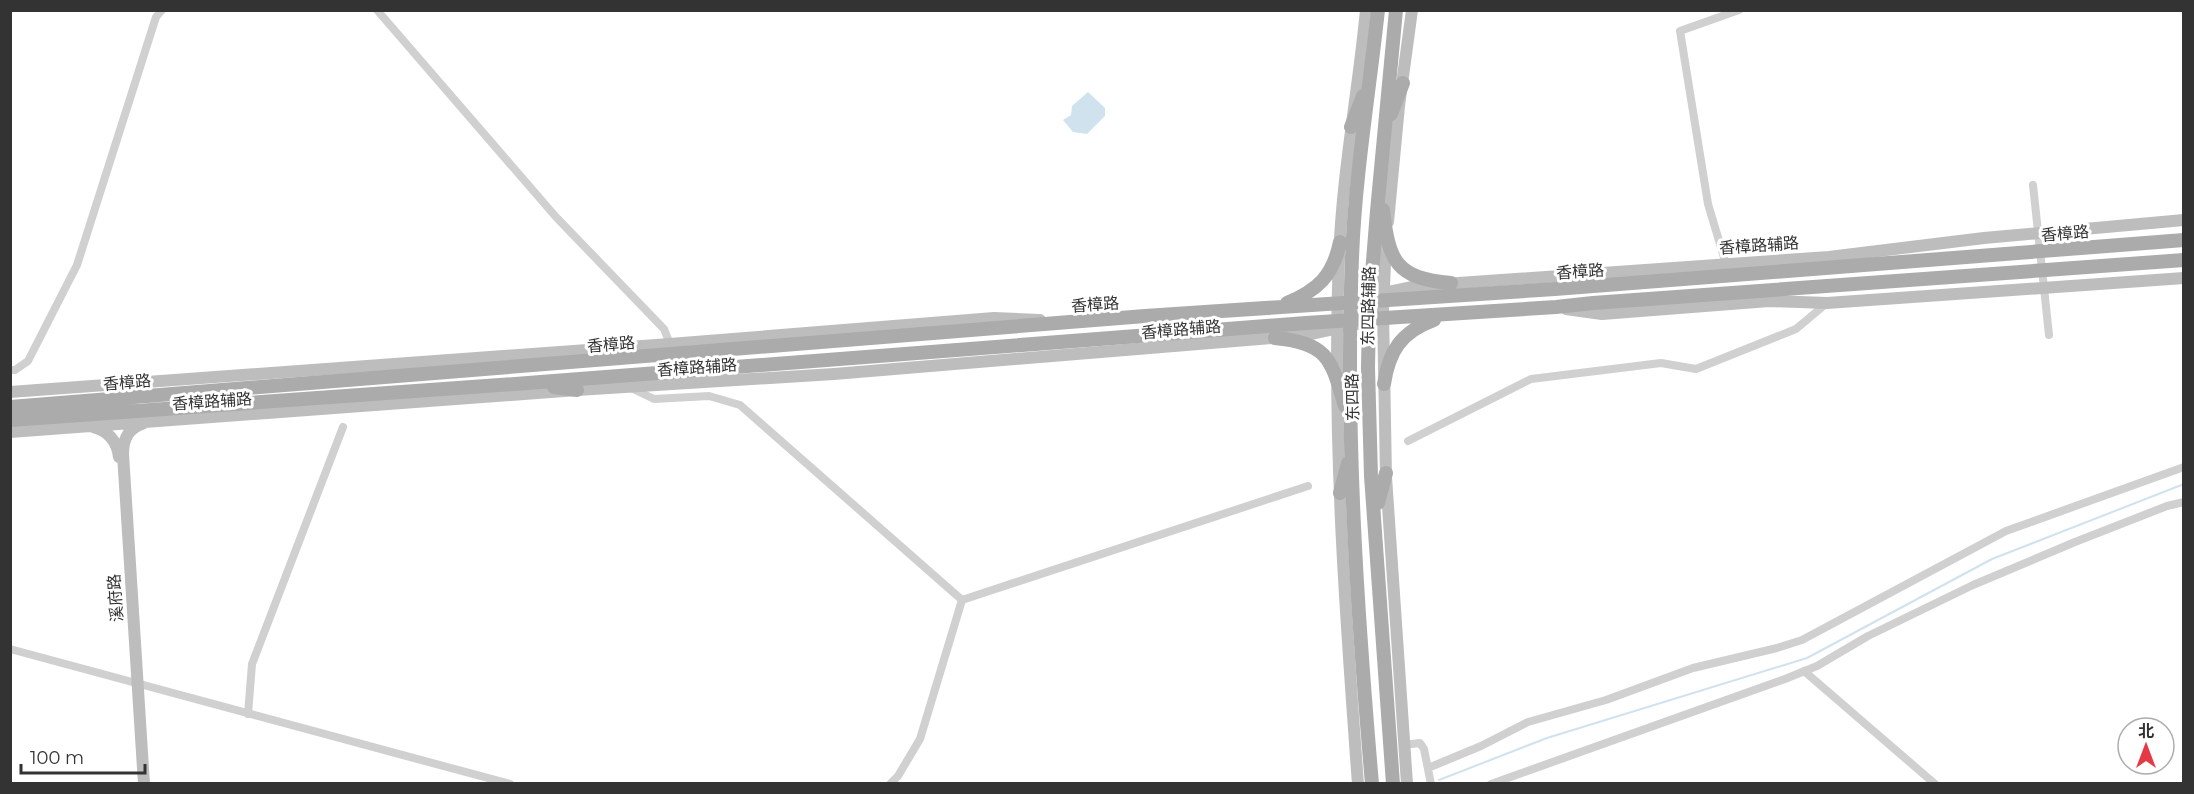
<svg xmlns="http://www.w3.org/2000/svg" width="2194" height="794" viewBox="0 0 2194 794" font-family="Montserrat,'Noto Sans SC',sans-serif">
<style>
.water{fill:#cfe2ee}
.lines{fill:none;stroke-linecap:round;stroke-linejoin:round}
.stream{stroke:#cfe2ee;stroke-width:2}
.street{stroke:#d0d0d0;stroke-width:8}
.secondary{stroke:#bdbdbd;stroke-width:12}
.primary{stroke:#ababab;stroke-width:14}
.labels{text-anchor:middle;stroke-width:6;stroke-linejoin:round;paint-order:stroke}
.street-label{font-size:16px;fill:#333;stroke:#fff}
</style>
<rect width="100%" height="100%" fill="#fff"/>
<path class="water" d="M1088 92 1105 108V116L1087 134 1073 132 1063 120 1071 115 1072 106Z"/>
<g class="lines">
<path class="stream" d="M1439 780 1547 738 1807 658 1992 559 2184 484"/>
<path class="street" d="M377 10 556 217 664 329 670 344
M2033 185 2049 335
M1726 264 1708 204 1680 31 1739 10
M10 370H15L28 361 77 265 156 17 162 10
M629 387 654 399 709 396 740 405 962 600
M1408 441 1531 379 1661 363 1696 369 1796 329 1827 303
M962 600 1308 486
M10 649 510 784
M1804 671 1935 784
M248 714 252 664 343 427
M1403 745 1420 743 1424 749 1431 784
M1428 768 1481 746 1528 722 1606 700 1693 668 1777 648 1802 640 2006 531 2184 467
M890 784 898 776 920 739 962 600
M1491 784 1785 679 1817 666 1868 636 1973 585 2075 542 2167 506 2184 502"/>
<path class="secondary" d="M1388 222 1399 106 1412 10
M1386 240 1383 311 1386 477 1407 784
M1364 297 1416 286 1829 257 1984 238 2184 220
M1566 309 1602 314 1769 301 1827 303 2184 278
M10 392 670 344 994 318 1040 320
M144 423C128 428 123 439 123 454L144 784
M93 427C109 431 117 441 119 457
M10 432 577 390 834 374 1307 335 1357 324
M1358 784C1345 609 1332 433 1339 258 1342 175 1358 93 1366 10"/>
<path class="primary" d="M1391 114 1403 83
M1351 127 1363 96
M1383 210C1389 262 1396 278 1451 283
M1287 303C1318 290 1333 276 1340 242
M1275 338C1329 343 1331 360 1345 406
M1384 384C1389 351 1401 332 1434 320
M554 387 577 390
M10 407 1145 316 1555 289 2184 240
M10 420 528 383 1306 323 1556 307 1593 303 2184 260
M1340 493 1348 463
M1378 503 1386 473
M1372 784C1357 609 1345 433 1352 258 1355 176 1369 93 1378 10
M1393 784 1371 476 1368 368 1369 311 1377 211 1396 10"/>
</g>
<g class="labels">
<g class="street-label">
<text transform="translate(2065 233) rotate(-5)" y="6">香樟路</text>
<text transform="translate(1759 245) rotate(-4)" y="6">香樟路辅路</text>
<text transform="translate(1580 271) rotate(-4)" y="6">香樟路</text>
<text transform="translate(1095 304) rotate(-4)" y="6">香樟路</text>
<text transform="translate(1368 306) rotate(-89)" y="6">东四路辅路</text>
<text transform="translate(1181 329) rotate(-5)" y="6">香樟路辅路</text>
<text transform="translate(611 344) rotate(-5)" y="6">香樟路</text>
<text transform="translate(697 367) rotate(-4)" y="6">香樟路辅路</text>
<text transform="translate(127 382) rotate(-5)" y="6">香樟路</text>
<text transform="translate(1352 397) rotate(-91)" y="6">东四路</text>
<text transform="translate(212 401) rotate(-4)" y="6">香樟路辅路</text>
<text transform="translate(115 598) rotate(-94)" y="6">溪府路</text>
</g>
</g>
<rect width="2194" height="794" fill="none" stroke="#333333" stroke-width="24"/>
<g transform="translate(2146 746)"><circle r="28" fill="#ffffff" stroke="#adadad" stroke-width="1.5"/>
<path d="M0-4.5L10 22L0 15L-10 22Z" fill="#e63946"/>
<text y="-9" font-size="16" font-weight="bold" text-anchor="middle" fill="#333333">北</text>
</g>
<path d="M21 764v9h124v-9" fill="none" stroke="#333333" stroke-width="3"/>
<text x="30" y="764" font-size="18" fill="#333333" stroke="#ffffff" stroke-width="4.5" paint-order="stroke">100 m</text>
</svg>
